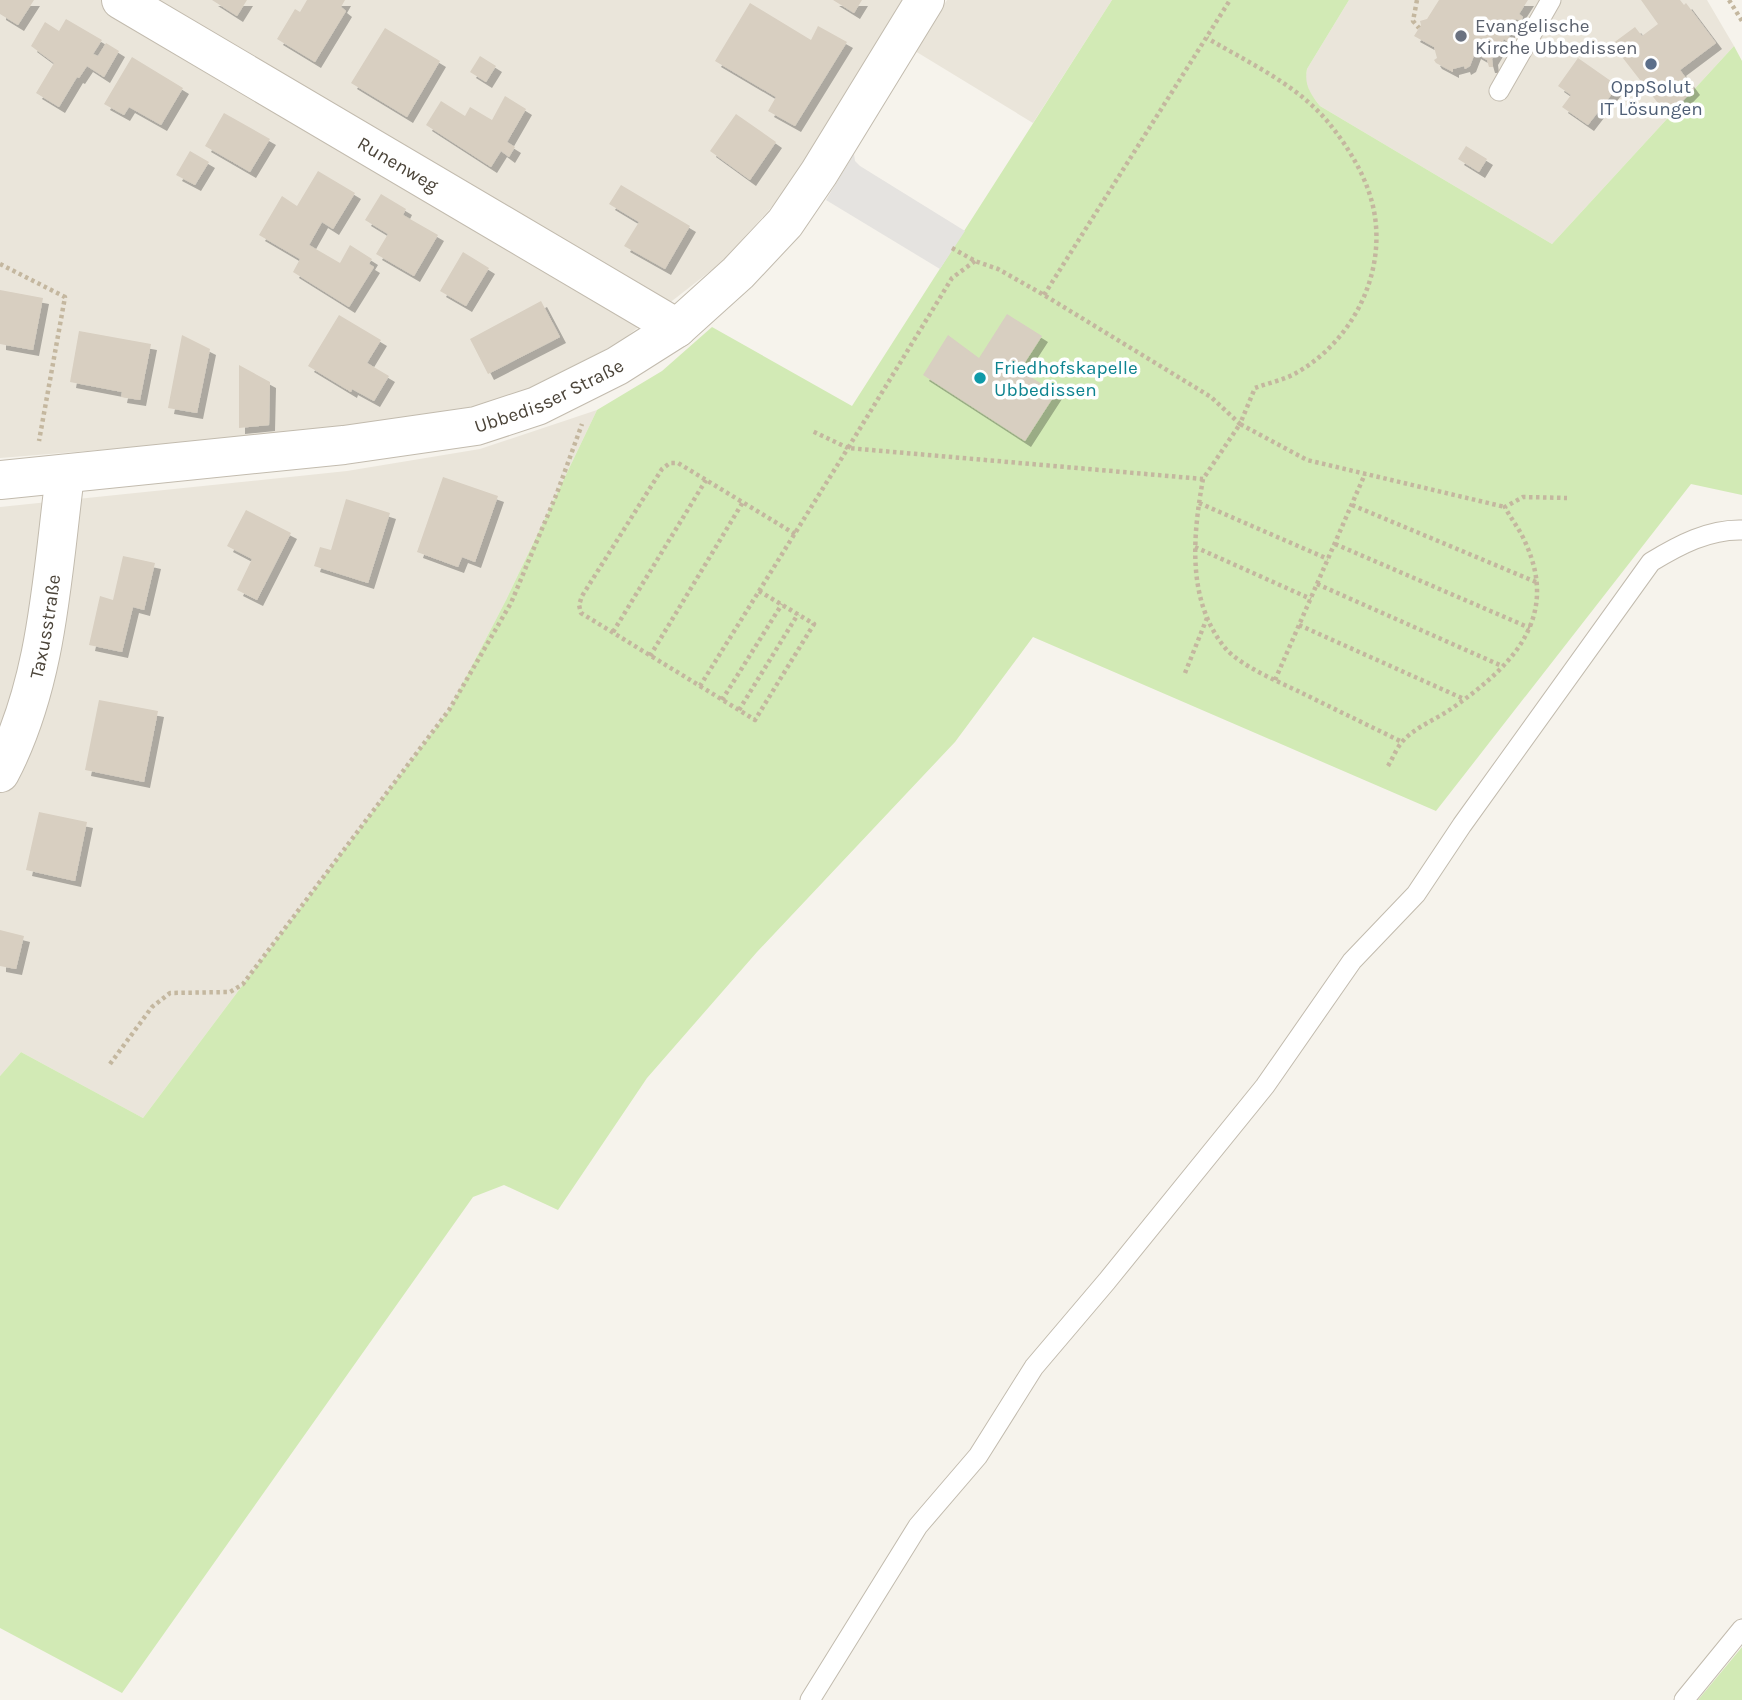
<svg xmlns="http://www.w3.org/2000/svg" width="1742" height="1700" viewBox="0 0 1742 1700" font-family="Karla,sans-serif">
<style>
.residential{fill:#eae5da}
.green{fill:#d2eab5}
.parking{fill:#e5e3e0}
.building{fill:#d8cfc1;filter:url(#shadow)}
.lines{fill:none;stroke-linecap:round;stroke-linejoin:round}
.service-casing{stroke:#c2bbae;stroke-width:21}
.minor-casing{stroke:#c2bbae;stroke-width:40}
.path{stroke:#c4b79f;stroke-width:4.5;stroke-dasharray:3.5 3.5;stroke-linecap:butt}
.service{stroke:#fff;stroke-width:19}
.minor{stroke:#fff;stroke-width:38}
.worship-dot{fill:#6b7280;stroke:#fff;stroke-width:2.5}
.service-dot{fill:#5c6f8a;stroke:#fff;stroke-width:2.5}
.culture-dot{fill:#0f9aa8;stroke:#fff;stroke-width:2.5}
.labels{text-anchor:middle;stroke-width:7;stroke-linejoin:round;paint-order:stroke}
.worship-label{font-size:19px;fill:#5b616d;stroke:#fff;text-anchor:start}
.service-label{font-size:19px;fill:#4e5e75;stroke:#fff}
.street-label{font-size:19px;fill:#4b4439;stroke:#fff}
.culture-label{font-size:19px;fill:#0d838f;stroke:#fff;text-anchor:start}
</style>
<defs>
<filter id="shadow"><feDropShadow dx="6" dy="6" stdDeviation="0" flood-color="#0004"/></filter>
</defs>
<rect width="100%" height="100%" fill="#f6f3ec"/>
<path class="residential" d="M0 0H902L787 190 722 262 627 336 571 371 476 410 351 430 0 458Z
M947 0H1112L1033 123 915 51Z
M1349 0H1707L1734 46 1552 244 1320 106 1310 93 1305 81 1307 69Z
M597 410 506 600 449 710 143 1118 21 1052 0 1076V507L347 471 480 449Z"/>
<path class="green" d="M1112 0H1349L1307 69C1304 85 1310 93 1320 106L1552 244 1734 46 1742 61V495L1691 484 1436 811 1033 637 955 742 757 952 647 1078 558 1210 504 1185 473 1197 122 1693 0 1628V1076L21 1052 143 1118 449 710 506 600 597 410 662 371 712 327 852 406Z
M1742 1647V1700H1698Z"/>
<path class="parking" d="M854 154 855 161 860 166 965 231 940 269 826 200Z"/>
<path class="building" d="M0 0H34L18 25 0 14Z
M212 0H247L237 16Z
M307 0H345L341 7 346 11 315 62 277 39 295 9 300 12Z
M833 0H862L854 13Z
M1439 0H1528L1519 14 1523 17 1521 21 1516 19 1507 35 1511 38 1508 42 1504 39 1492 59 1493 67H1489L1487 60 1475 53 1470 66 1465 69 1464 66 1453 69V72L1436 63 1434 60 1437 58 1434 47 1414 36 1421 25 1420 21 1427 19Z
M1641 0H1680L1684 5 1686 3 1716 43 1680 70 1694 89 1668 116 1612 44 1635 27 1642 36 1658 24Z
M750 3 811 40 818 26 847 42 795 126 768 111 776 97 715 61Z
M66 19 102 40 93 54 98 56 106 43 119 51 104 77 87 66 79 78 77 77 59 107 36 93 54 63 31 46 45 22 59 31Z
M385 28 440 61 407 117 351 83Z
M480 56 496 66 486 82 470 72Z
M132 57 183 88 161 125 129 107 124 115 104 104Z
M1578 58 1618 86 1588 125 1562 107 1571 95 1558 86Z
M505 96 526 109 507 142 515 147 509 157 501 151 491 167 426 125 441 101 465 116 470 107 492 120Z
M224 113 270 139 250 172 205 146Z
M736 114 776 142 750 180 710 151Z
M1466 146 1487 159 1479 172 1458 159Z
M190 151 209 162 195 185 176 175Z
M318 171 355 193 333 229 322 222 309 245 340 263 350 245 372 259 369 264 374 267 349 307 293 272 300 259 259 235 282 196 297 206Z
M621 185 690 226 665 269 624 246 639 222 609 204Z
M381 194 406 209 403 215 438 235 414 276 376 254 388 234 365 220Z
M463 252 489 268 466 306 440 291Z
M0 290 43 298 33 350 0 344Z
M541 301 560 337 488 374 470 339Z
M1007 314 1042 336 1020 370 1056 393 1025 441 923 375 948 335 979 358Z
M339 315 381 340 367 363 389 376 374 401 352 389 351 392 308 366Z
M79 331 151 344 140 400 121 397 122 392 70 382Z
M182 335 210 349 197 413 168 408Z
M239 365 270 382 269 425 239 428Z
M443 477 498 496 475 562 462 557 458 567 417 552Z
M346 499 390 513 368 583 314 566 320 547 331 550Z
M246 510 291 533 257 600 237 590 252 559 227 546Z
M123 556 155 563 144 610 133 607 122 652 89 645 100 596 113 600Z
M99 700 158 711 144 782 85 770Z
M39 812 87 822 75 881 26 870Z
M0 930 24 936 16 969 0 966Z"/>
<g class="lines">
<g class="service-casing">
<path id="service" d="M1499 91 1551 0
M810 1700 918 1526 978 1456 1034 1367 1107 1281 1265 1086 1352 961 1416 894 1462 825 1651 562C1679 545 1709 529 1742 530
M1684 1700 1742 1629"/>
</g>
<g class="minor-casing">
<g id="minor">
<path id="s1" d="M121 0 677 328"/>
<path id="s2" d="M0 480 344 445 476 426 537 406 617 366 677 328 738 273 785 223 819 173 925 0"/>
<path id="s3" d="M0 773C48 682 52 575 65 475"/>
</g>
</g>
<path class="path" d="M1417 0 1413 21 1419 28
M1729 0 1742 21
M952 248 975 261 998 269 1044 295 1211 397 1240 424 1255 388C1268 383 1284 380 1296 373 1350 343 1384 279 1375 217 1370 182 1350 149 1328 122 1296 84 1249 63 1207 38
M975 261 952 278 848 448 1203 479 1240 424 1307 460 1505 507
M0 264 65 297 39 441
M1044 295 1230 0
M1203 479C1193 535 1186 601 1226 649 1241 666 1279 682 1300 692 1334 709 1368 725 1402 742
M1199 503 1328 559
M1352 505 1536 582
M795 534 678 463H670L662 469 582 596 579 605 581 613 700 686 848 448 812 431
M1335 544 1530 628
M1195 547 1311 599
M1317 584 1502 666
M1299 625 1464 699
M613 632 706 480
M650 656 743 502
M1185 673 1207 618
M1275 680 1365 474
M700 686 755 720 814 624 759 591
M722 700 782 604
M739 710 798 614
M1388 766C1393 758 1396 749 1402 742 1415 727 1435 720 1451 709 1510 668 1560 620 1526 544 1521 531 1511 519 1505 507L1523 497 1567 498
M110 1064 152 1007 170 993 230 992 243 984 449 710 511 603 557 493 582 424"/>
<use href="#service" class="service"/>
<use href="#minor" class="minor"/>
</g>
<circle class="worship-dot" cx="1461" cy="36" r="7"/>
<circle class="service-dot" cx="1651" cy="64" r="7"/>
<circle class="culture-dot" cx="980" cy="378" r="7"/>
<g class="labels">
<g class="worship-label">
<text x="1475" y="32">Evangelische<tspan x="1475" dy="22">Kirche Ubbedissen</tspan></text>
</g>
<g class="service-label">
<text x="1651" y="93">OppSolut<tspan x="1651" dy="22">IT Lösungen</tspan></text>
</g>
<g class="street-label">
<text dy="7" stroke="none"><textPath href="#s1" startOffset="322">Runenweg</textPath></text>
<text dy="7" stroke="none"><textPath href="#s2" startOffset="558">Ubbedisser Straße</textPath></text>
<text dy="7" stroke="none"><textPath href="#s3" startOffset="154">Taxusstraße</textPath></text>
</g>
<g class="culture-label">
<text x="994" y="374">Friedhofskapelle<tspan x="994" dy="22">Ubbedissen</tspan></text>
</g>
</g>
</svg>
